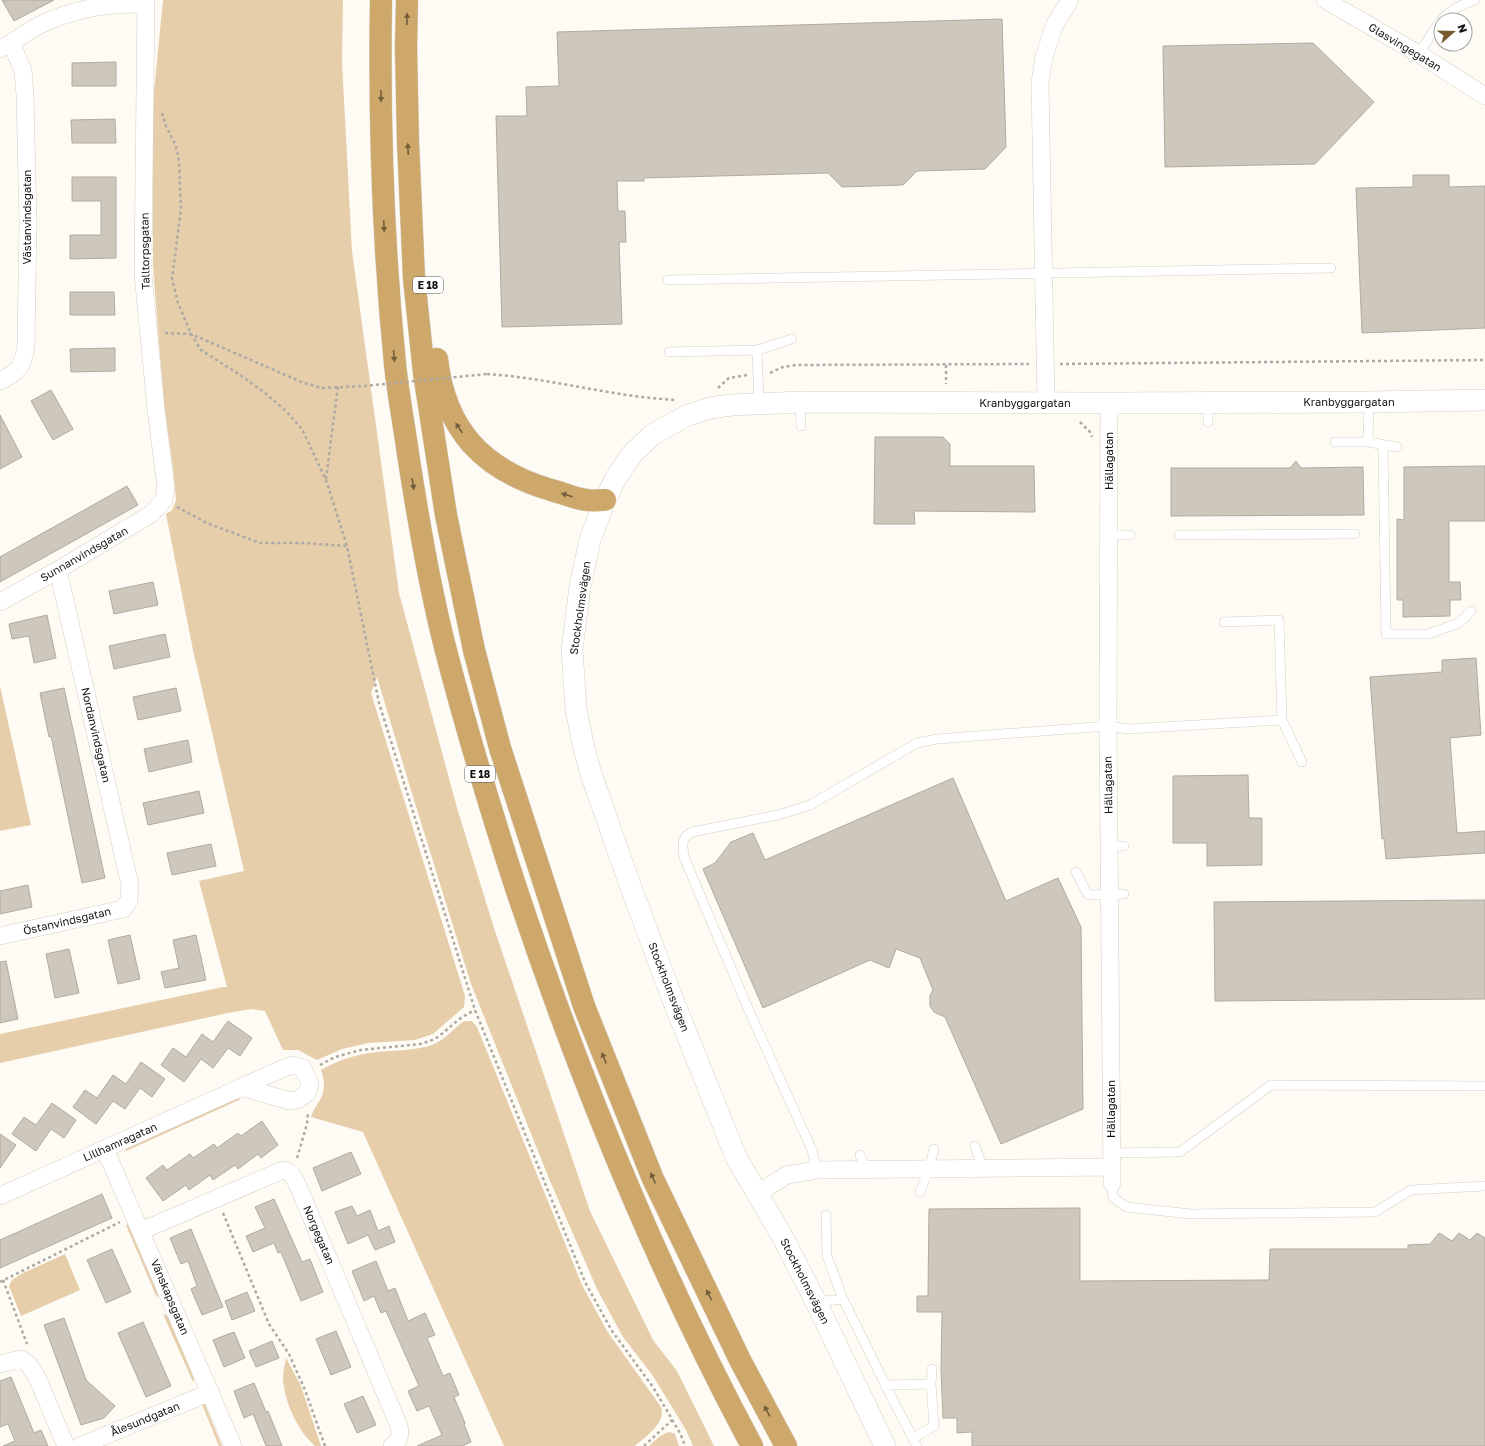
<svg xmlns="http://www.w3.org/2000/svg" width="1485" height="1446" viewBox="0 0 1485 1446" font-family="'Golos Text',sans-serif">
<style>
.green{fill:#e6ceab}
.building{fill:#cdc7bc;stroke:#b0aaa0}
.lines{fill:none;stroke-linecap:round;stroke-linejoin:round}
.service-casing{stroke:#d6cfc5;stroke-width:10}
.minor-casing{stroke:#d6cfc5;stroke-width:18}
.tertiary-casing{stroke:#d6cfc5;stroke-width:22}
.motorway-casing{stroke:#dad9d9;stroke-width:23}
.path{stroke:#ada9a4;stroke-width:2.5;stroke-dasharray:3 3;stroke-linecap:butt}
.service{stroke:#fff;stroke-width:9}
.minor{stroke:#fff;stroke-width:17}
.tertiary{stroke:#fff;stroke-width:21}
.motorway{stroke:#cea76a;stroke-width:22}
.path-bridge{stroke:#ada9a4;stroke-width:2.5;stroke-dasharray:3 3;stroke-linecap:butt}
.oneway{fill:#725d3c}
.labels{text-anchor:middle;stroke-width:4;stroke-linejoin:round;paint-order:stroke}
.shield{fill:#fff;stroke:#5b5a57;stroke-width:1}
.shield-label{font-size:10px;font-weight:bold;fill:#15130f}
.street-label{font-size:11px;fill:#15130f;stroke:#fff}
</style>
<rect width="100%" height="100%" fill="#fefaf4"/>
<path class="green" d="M163 0H343L342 62 352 251 399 593 457 808 494 928 590 1211 653 1340 677 1371 714 1446H693L686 1430 653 1376 623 1337 597 1289 550 1181 471 984 410 787 377 677 371 693 465 996 464 1007 433 1034 415 1040 369 1043 342 1049 317 1060 298 1050H283L265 1011 251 1009 228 1013 0 1063V1034L223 987H227L199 881 244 871 193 650 166 514 172 510 176 500 173 468 164 406 153 266V102Z
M0 686 31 825 0 831Z
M464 1021H472L477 1027 582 1285 607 1331 661 1407C666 1424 646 1436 635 1446H504L363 1132 311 1117C313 1111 315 1108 318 1103 326 1092 325 1081 321 1070 338 1060 357 1054 377 1052 395 1050 414 1051 432 1045 445 1040 453 1029 464 1021Z
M238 1098 241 1099 126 1151V1149Z
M129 1224 158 1293 157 1298 126 1225Z
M65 1254 80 1290 21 1316 9 1286 12 1280 21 1274Z
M163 1314 168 1316 194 1379 193 1382Z
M286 1358 301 1386 321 1446H315C297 1430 285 1403 283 1379 283 1372 285 1365 286 1358Z
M202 1404 205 1405 222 1446H219Z
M670 1432 675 1434 679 1446H649C655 1441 661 1433 670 1432Z"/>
<path class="building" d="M2 0H54L14 21Z
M1002 19 1006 147 985 169 917 171 903 185 842 187 828 173 644 178V181H617L618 211H625L626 242H619L622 324 502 327 496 116H527L526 87 559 86 557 32Z
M1313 43 1374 102 1315 164 1165 167 1163 46Z
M116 62V86H72V63Z
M115 119 116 143H72L71 120Z
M1413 175H1449V187L1485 186V328L1362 333 1356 188 1413 187Z
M72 177H116V258L70 259V235H101V201H72Z
M70 292H114L115 315H70Z
M115 348V371L71 372 70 349Z
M51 390 73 429 53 440 31 401Z
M0 415 22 457 0 469Z
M875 437H943L950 444V466H1034L1035 512 914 511 915 524H874Z
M1296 461 1301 468 1363 467 1364 515 1171 516V468H1290Z
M1485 466V521H1449V582H1460L1461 600H1450V616L1403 617V600H1397V519L1404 520V467Z
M127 486 138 505 0 582V557Z
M153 582 158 605 114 614 109 591Z
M47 615 56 658 34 663 29 636 12 639 9 624Z
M165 634 170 657 114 669 109 646Z
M1476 658 1481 735 1450 738 1457 833 1485 831V853L1386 859 1384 838 1382 839 1370 677 1442 672V660Z
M64 688 105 878 82 883 51 736 49 737 40 693Z
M176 688 181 711 138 720 133 697Z
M188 740 192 762 149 772 144 749Z
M1248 775 1249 818H1262V865L1207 866V843H1173V776Z
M953 778 1006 901 1058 878 1081 927 1083 1109 1001 1144 945 1017 934 1012 930 1006V995L933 990 920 958 896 949 889 968 870 960 763 1008 703 869 715 863 731 842 753 833 765 860Z
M199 791 204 813 148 825 143 803Z
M211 844 216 866 172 875 167 853Z
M28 885 32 907 0 914V891Z
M1485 900V999L1215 1001 1214 902Z
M130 935 140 979 118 984 108 940Z
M196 935 206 980 165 988 161 972 179 968 173 940Z
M69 949 79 993 55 998 46 954Z
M6 961 18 1019 0 1023V962Z
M228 1021 252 1038 240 1056 228 1048 213 1068 201 1059 184 1082 161 1065 173 1048 186 1057 202 1034 213 1042Z
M141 1062 165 1079 152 1097 140 1088 125 1109 113 1101 96 1124 73 1107 85 1090 97 1098 113 1075 126 1084Z
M52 1103 76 1120 64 1138 51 1129 36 1151 12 1134 24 1117 36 1125Z
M262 1121 278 1145 261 1158 258 1154 238 1169 235 1165 213 1180 210 1175 189 1190 186 1185 163 1201 146 1178 163 1165 167 1170 190 1154 193 1158 214 1144 217 1148 238 1133 241 1136Z
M0 1134 16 1145 0 1168Z
M351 1152 361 1174 322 1191 313 1168Z
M102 1194 112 1218 0 1268V1240Z
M274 1199 302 1262 310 1259 323 1292 301 1301 281 1252 278 1253 274 1243 253 1252 246 1236 265 1228 255 1207Z
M352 1206 357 1216 370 1210 378 1231 389 1226 395 1242 375 1250 368 1235 348 1244 335 1212Z
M1080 1208V1281L1269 1280 1270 1249H1408V1245L1430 1244 1439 1233 1452 1241 1459 1233 1470 1240 1477 1233 1485 1238V1446H972V1432L957 1433V1418H943L941 1370 942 1312H917V1296H928L929 1209Z
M191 1229 223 1307 202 1315 191 1289 197 1286 188 1261 181 1264 170 1238Z
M112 1249 131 1292 106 1303 87 1260Z
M376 1261 388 1291 395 1288 408 1321 425 1313 435 1335 427 1338 443 1376 450 1373 459 1395 454 1397 465 1423 464 1424 471 1442 462 1446H417L442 1435 429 1406 417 1411 408 1391 419 1386 386 1311 381 1313 374 1296 364 1301 352 1271Z
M247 1292 255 1311 232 1320 225 1301Z
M64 1318 86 1380 115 1406 104 1418 81 1425 44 1325Z
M143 1322 171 1386 146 1397 118 1333Z
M336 1331 351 1367 331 1375 316 1339Z
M234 1332 245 1358 224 1367 213 1340Z
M272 1341 279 1358 256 1367 249 1351Z
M11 1377 34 1433 41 1430 48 1446H3L15 1441 8 1424 0 1427V1381Z
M254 1383 266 1412 268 1411 282 1446H266L253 1414 244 1418 234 1391Z
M363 1396 376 1425 357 1433 344 1404Z"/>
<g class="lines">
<g class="service-casing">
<path id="service" d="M1419 54C1436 27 1442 10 1475 0
M668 280 1331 268
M757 350 759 404
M669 352 757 350 792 339
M800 402 801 426
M1208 422V403
M1335 442H1368L1369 402
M1368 442 1397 447
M1383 445 1386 634H1428L1459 623 1471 611
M1108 535H1130
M1179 535 1355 534
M1224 622 1279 620 1282 720
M1109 846H1124
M1076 872 1088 895 1124 894
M975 1146 983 1169
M1111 1153 1180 1152 1271 1085 1485 1086
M860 1155 866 1170
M817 1170 812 1150 750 1013 684 857C683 845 680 838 692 832L778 815 810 805 917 743 937 739 1108 726 1128 729 1282 720 1302 762
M1112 1183 1113 1197 1126 1207 1191 1214 1375 1212 1411 1190 1485 1186
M920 1192 929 1169 934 1149
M826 1215 827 1256 843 1299 893 1400 917 1446
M816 1302 843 1299
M931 1384 932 1369
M885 1385 931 1384 934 1426 913 1438"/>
</g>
<g class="minor-casing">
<path id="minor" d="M1325 0 1419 54 1485 96
M0 49C14 42 26 32 40 25 72 9 110 3 146 4
M0 381C20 370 21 369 26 347L28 223 25 95 23 70 11 43
M1046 403 1040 83 1044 57 1055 24 1070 0
M1109 403 1108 726 1112 1183
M0 602 58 570 151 514 164 500 166 487 156 409 143 274 146 0
M0 936 123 909 129 900 130 885 58 570
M105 1149 233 1446
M758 1193 787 1175 817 1170 1111 1167
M0 1196 284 1068 293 1065 303 1068 310 1084 307 1093 299 1099 290 1101 240 1087
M141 1231 283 1170C292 1172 294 1178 298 1186L399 1426C401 1435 400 1441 392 1446
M0 1364 21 1359 29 1365 37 1377 66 1446
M80 1446 211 1392"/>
</g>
<g class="tertiary-casing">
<path id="tertiary" d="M885 1446 816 1302 782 1236 736 1157 671 995 629 882 591 774 583 744 576 709 572 650 580 587 590 540 605 500 616 478 632 454 652 435 686 416 710 408 731 405 800 402 1109 403 1369 402 1485 400"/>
</g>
<g class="motorway-casing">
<path id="motorway" d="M381 0C379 121 383 243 395 364 398 394 404 424 408 454 418 519 429 584 445 647 466 728 490 808 516 888 580 1080 656 1267 752 1446
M407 0 406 47 408 142 414 278 424 373 446 515 474 650 500 748 584 1006 653 1179 741 1362 786 1446
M437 359C445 430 483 470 551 490 563 493 575 499 587 500 593 501 599 500 605 500"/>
</g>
<path class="path" d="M162 113 166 126 176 146 179 161 181 209 172 279 178 303 191 334 201 350 240 375 265 393 286 411 302 429 326 480 347 546 379 703 475 1010 585 1282 612 1331 653 1387 666 1409 681 1435 685 1446
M165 333 191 334 304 383 322 388 364 386
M1060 364 1485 360
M946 365V384
M770 373 783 367 796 365 1029 364
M487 374C550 378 613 397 676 400
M718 388 729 378 747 375
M1080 422 1090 432 1092 437
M326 479 338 386
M177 507 207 523 260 543H302L347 546
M320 1065 335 1057 361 1050 420 1044 430 1041 438 1037 462 1017 475 1010
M297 1158 307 1124 308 1113
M223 1213 269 1324 289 1354 305 1390 325 1446
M3 1280 27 1344
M0 1282 120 1222
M644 1446 672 1420"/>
<use href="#service" class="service"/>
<use href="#minor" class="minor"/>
<use href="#tertiary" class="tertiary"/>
<use href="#motorway" class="motorway"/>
<path class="path-bridge" d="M364 386 487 374"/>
</g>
<defs><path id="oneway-solid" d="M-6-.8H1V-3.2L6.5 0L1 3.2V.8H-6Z"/></defs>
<g class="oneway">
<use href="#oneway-solid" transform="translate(407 19) rotate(-89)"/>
<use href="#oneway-solid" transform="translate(381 96) rotate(89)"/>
<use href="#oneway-solid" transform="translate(408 149) rotate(-93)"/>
<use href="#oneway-solid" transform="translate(384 226) rotate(87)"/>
<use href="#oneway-solid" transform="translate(394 356) rotate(85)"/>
<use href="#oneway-solid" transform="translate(459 428) rotate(-124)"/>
<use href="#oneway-solid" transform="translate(413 484) rotate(81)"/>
<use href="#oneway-solid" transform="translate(567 495) rotate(-164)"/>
<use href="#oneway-solid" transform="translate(604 1058) rotate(-112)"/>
<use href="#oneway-solid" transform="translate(653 1178) rotate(-114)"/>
<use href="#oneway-solid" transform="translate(709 1295) rotate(-116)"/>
<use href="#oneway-solid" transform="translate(767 1411) rotate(-118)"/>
</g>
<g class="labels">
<g class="shield">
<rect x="413" y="277" width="30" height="16" rx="3"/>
<rect x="465" y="766" width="30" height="16" rx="3"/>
</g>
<g class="shield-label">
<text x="428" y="289">E 18</text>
<text x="480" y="778">E 18</text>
</g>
<g class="street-label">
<text transform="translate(1405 47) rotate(31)" y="4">Glasvingegatan</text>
<text transform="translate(27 217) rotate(-90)" y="4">Västanvindsgatan</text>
<text transform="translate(145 251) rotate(-91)" y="4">Talltorpsgatan</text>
<text x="1349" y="406">Kranbyggargatan</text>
<text x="1025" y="407">Kranbyggargatan</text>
<text transform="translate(1109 461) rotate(-90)" y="4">Hällagatan</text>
<text transform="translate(84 554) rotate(-30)" y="4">Sunnanvindsgatan</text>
<text transform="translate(580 608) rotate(-82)" y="4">Stockholmsvägen</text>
<text transform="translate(96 735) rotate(77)" y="4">Nordanvindsgatan</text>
<text transform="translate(1108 785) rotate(-91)" y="4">Hällagatan</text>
<text transform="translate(67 921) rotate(-13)" y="4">Östanvindsgatan</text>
<text transform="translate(669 987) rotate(69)" y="4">Stockholmsvägen</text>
<text transform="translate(1111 1109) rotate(-90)" y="4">Hällagatan</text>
<text transform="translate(120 1142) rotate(-24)" y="4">Lillhamragatan</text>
<text transform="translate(319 1235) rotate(67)" y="4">Norgegatan</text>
<text transform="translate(805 1281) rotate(63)" y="4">Stockholmsvägen</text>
<text transform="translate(170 1297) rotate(67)" y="4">Vänskapsgatan</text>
<text transform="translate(145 1419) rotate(-22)" y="4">Ålesundgatan</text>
</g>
</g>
<g transform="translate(1453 32) rotate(70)"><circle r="19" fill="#ffffff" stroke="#a1a19f"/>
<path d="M0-3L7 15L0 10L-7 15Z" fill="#75592c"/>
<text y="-6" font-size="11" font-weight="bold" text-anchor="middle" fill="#15130f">N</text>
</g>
</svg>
